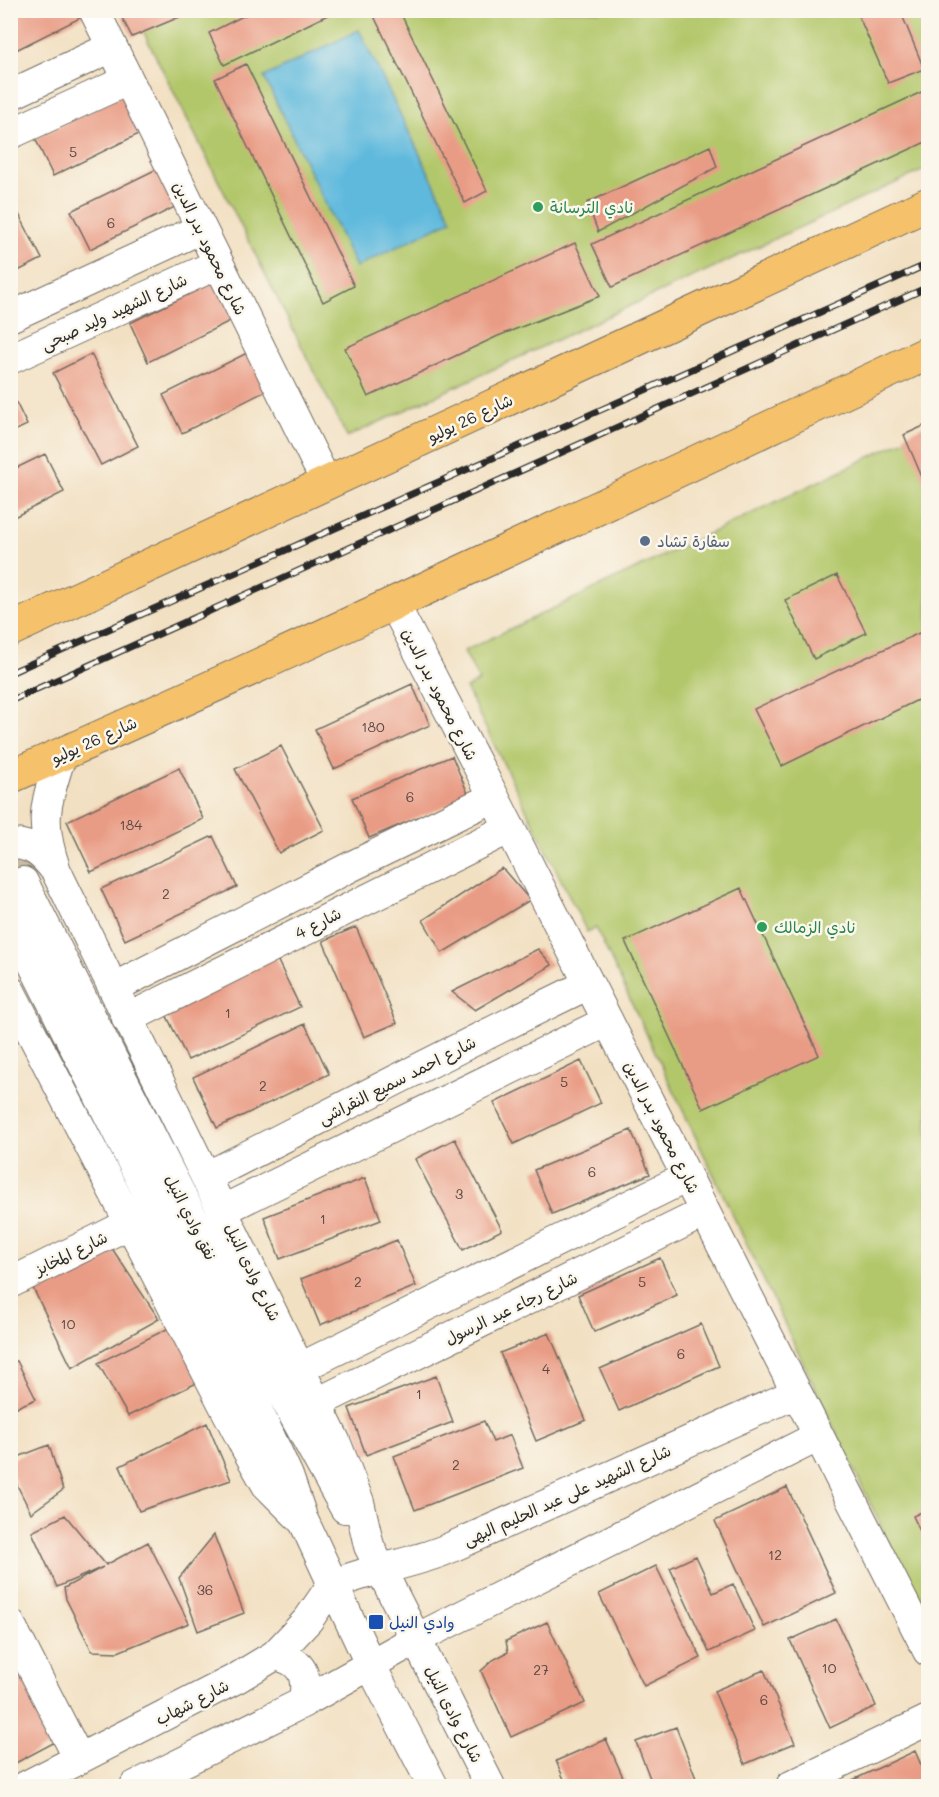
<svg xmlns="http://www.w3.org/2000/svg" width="939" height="1797" viewBox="0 0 939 1797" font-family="Mali,'Playpen Sans Arabic',sans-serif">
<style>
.green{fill:#b2c76b;stroke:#6e794b;stroke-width:1.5}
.water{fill:#5fb9dd;stroke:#457284;stroke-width:1.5}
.building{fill:#e99c85}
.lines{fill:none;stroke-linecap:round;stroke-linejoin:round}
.minor-tunnel{stroke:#cabca4;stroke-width:30;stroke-dasharray:30 15;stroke-linecap:butt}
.minor-casing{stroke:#716a60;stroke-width:32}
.major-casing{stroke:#716a60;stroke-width:35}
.minor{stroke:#fff;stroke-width:30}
.major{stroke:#f5c16b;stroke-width:33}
.rail-casing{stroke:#2b2b2b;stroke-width:7}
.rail{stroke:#fbf7ec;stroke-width:4.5;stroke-dasharray:14;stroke-linecap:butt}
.leisure-dot{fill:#2e9e5b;stroke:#fbf7ec;stroke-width:2}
.service-dot{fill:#5c6f8a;stroke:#fbf7ec;stroke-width:2}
.transit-dot{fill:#1a4fb4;stroke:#fbf7ec;stroke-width:2}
.labels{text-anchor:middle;stroke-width:5;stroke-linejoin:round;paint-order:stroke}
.number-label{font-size:14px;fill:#5a4742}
.leisure-label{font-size:16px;fill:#27864d;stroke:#fbf7ec;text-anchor:start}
.street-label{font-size:16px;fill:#2b2b2b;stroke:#fbf7ec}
.service-label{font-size:16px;fill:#4e5e75;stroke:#fbf7ec;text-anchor:start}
.transit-label{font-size:16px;fill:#164399;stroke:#fbf7ec;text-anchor:start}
</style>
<rect width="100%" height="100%" fill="#fbf7ec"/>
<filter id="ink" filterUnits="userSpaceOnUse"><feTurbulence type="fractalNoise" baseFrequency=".0167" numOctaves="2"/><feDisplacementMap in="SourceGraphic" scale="12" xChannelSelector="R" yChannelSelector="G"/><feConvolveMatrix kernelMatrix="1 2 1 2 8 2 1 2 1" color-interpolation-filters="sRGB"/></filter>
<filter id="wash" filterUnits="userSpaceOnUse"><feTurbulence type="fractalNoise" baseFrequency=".008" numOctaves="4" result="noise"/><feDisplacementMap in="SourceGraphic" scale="24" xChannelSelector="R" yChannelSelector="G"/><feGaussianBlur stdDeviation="1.35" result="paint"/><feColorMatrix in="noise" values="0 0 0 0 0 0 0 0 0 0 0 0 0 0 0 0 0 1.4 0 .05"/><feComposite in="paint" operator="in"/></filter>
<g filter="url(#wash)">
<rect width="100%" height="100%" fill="#f2e0c2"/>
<path class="green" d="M133 11H925L928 21V168L347 437Z
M928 429V1625L596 928 587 932 466 688 479 681 464 651Z"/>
<path class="water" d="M359 30 452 220 356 267 264 77Z"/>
<g id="blocks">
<path class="building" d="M10 10H84L86 15 10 53Z
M118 10H194V11L132 37Z
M255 10H338L224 65 209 33Z
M371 10H399L487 191 465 203Z
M856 10H900L924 69 888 83Z
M246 64 354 286 323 302 215 79Z
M928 89V141L612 287 592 244Z
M127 93 145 131 53 176 35 138Z
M710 146 717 167 598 232 587 203Z
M163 166 181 204 90 249 71 211Z
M10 197 42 259 10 275Z
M575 243 600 296 498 336 368 397 345 348Z
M222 278 240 316 148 362 130 323Z
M255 349 274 387 182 433 163 395Z
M91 354 138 446 101 465 53 373Z
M10 390 27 425 10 433Z
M928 424V491L904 435Z
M45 454 64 492 10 519V471Z
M837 575 866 633 814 659 785 600Z
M928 629V695L782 766 754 709Z
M412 684 430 725 334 769 315 729Z
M281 746 324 830 279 853 235 769Z
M452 756 469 796 369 838 352 798Z
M179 768 203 819 91 872 67 821Z
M213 836 237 887 125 940 101 889Z
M502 868 530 900 442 953 423 920Z
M741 888 819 1055 703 1109 625 941Z
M356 927 397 1023 364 1037 323 941Z
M538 949 552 965 475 1010 452 992Z
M276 957 300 1007 188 1060 164 1010Z
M305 1024 329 1074 217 1128 193 1077Z
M581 1061 601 1103 514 1144 494 1103Z
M631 1130 650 1174 552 1214 534 1170Z
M455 1139 502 1230 463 1250 415 1159Z
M365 1178 381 1220 280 1259 264 1217Z
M397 1240 416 1286 320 1325 301 1279Z
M111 1247 159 1319 72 1368 32 1286Z
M660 1258 677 1295 594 1332 578 1295Z
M701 1324 719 1366 619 1411 600 1369Z
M175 1325 199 1382 128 1416 98 1363Z
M549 1333 586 1420 536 1441 500 1353Z
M17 1361 36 1399 10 1410V1363Z
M436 1376 453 1422 366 1455 349 1408Z
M484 1421 493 1442 510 1435 523 1468 415 1510 394 1456Z
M207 1423 231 1480 139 1511 120 1466Z
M49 1445 63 1490 31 1513 13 1477 10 1470V1460Z
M787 1487 836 1593 764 1627 715 1521Z
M928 1509V1548L913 1516Z
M65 1515 106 1565 148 1542 189 1623 118 1652 92 1651 66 1599 64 1588 103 1567 57 1587 32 1532Z
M214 1535 244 1613 198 1631 179 1578Z
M696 1556 713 1593 733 1584 755 1631 709 1652 670 1568Z
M656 1566 701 1658 644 1686 599 1594Z
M836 1619 876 1706 830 1728 790 1640Z
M547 1622 585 1703 511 1737 481 1671 493 1660 508 1652 506 1641Z
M19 1661 61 1739 10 1766V1666Z
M764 1670 795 1743 745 1764 714 1691Z
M676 1727 699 1786H653L636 1742Z
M606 1739 627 1786H567L556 1761Z
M915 1751 928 1781V1786H840Z"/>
</g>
</g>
<g filter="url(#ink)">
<use href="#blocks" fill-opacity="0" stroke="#716a60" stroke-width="1.5"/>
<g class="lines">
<path class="minor-tunnel" d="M10 858 23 882"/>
<g class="minor-casing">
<path id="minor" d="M94 10 327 484
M10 95 112 47
M10 134 128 80
M10 317 200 229
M10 359 218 264
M394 604 494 797 928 1651
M61 755C46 804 38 820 56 871L335 1441 359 1502 369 1546 490 1786
M10 844C32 843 44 855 56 871
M23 882 267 1366 345 1508
M10 918 264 1424 288 1476 301 1514
M113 988 352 866 494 797
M10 991 246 1448 267 1485 304 1522 371 1666 433 1786
M127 1019 510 828
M206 1177C334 1112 460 1046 589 984
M223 1210 608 1021
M10 1283 131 1223
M300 1368 687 1177
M317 1403 705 1212
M332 1585C369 1569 408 1565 445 1550L797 1393
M10 1624 79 1759
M275 1655C303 1661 308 1675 304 1702
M26 1786 237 1678 275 1655 308 1620 332 1585
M135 1786 304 1702 416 1639 819 1436
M791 1786 928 1720"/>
</g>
<g class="major-casing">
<path id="major" d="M10 630 928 204
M10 777C319 641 623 496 928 353"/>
</g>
<use href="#minor" class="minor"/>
<use href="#major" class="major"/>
<g class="rail-casing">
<path id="rail" d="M10 673 928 264
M10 701 928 287"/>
</g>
<use href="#rail" class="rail"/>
</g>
</g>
<g class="leisure-dot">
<circle cx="538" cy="207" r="6"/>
<circle cx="762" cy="927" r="6"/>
</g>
<circle class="service-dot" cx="645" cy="541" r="6"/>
<rect class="transit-dot" x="368" y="1614" width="16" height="16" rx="3"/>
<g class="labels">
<g class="number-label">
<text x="73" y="157">5</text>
<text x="111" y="228">6</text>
<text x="373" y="732">180</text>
<text x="410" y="802">6</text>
<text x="131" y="830">184</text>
<text x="166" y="899">2</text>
<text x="228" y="1018">1</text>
<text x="564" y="1087">5</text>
<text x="263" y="1091">2</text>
<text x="592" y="1177">6</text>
<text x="459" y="1199">3</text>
<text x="323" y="1224">1</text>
<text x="358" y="1287">2</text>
<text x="642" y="1287">5</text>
<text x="68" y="1329">10</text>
<text x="681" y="1359">6</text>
<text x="546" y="1374">4</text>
<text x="419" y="1399">1</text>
<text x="456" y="1470">2</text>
<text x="775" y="1560">12</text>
<text x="205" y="1595">36</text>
<text x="829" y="1673">10</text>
<text x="541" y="1675">27</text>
<text x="764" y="1705">6</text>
</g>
<g class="leisure-label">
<text x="550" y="213">نادي الترسانة</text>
<text x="774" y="933">نادي الزمالك</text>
</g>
<g class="street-label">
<text transform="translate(210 248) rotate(64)" y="6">شارع محمود بدر الدين</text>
<text transform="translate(114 312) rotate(-25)" y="6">شارع الشهيد وليد صبحى</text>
<text transform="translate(470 418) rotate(-25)" y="6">شارع 26 يوليو</text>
<text transform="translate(440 694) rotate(63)" y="6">شارع محمود بدر الدين</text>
<text transform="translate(94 740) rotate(-24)" y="6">شارع 26 يوليو</text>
<text transform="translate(318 923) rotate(-27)" y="6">شارع 4</text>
<text transform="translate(397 1080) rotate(-27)" y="6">شارع احمد سميع النقراشى</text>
<text transform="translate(662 1127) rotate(63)" y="6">شارع محمود بدر الدين</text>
<text transform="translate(191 1217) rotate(63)" y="6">نفق وادي النيل</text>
<text transform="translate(71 1253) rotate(-26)" y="6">شارع المخابز</text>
<text transform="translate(253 1272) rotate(64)" y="6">شارع وادى النيل</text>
<text transform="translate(511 1308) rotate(-26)" y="6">شارع رجاء عبد الرسول</text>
<text transform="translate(567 1495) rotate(-24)" y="6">شارع الشهيد على عبد الحليم البهى</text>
<text transform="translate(192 1702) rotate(-27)" y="6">شارع شهاب</text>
<text transform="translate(454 1714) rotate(63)" y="6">شارع وادى النيل</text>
</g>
<g class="service-label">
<text x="657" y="547">سفارة تشاد</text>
</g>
<g class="transit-label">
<text x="389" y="1628">وادي النيل</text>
</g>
</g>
<rect width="939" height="1797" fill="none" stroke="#fbf7ec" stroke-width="36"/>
</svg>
